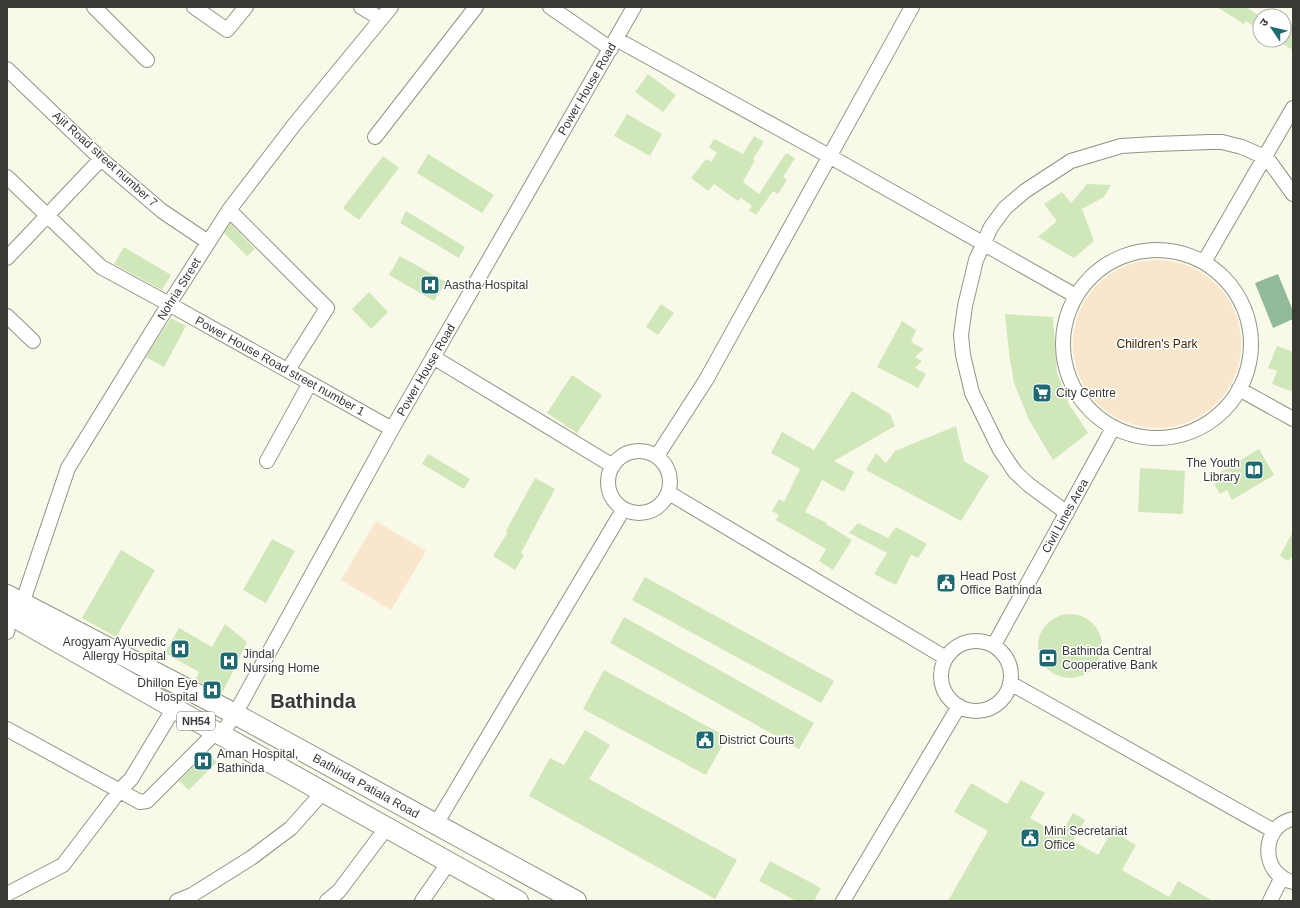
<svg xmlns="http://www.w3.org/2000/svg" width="1300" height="908" viewBox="0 0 1300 908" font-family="Helvetica,'Noto Sans Devanagari',sans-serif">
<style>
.green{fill:#fae6cc}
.water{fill:#93ba98}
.building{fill:#d0e7ba}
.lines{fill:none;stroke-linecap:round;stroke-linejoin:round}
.minor-casing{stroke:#929384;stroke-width:16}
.highway-casing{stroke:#929384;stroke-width:22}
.minor{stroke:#fff;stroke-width:14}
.highway{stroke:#fff;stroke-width:20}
.labels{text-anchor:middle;stroke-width:3;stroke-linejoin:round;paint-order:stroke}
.shield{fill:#fff;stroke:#747571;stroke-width:1}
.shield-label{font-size:11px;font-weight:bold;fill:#393a34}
.street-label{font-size:12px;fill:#393a34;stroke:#fff}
.poi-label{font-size:12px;fill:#393a34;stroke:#fff;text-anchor:start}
.park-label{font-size:12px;fill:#3b2603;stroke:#fff}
.town-label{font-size:20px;font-weight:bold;fill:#393a34;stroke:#fff}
</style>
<rect width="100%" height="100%" fill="#f8f9e9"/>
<path class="green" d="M1073 344a84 84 0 1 1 168 0a84 84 0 1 1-168 0Z
M376 521 426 551 391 610 341 580Z"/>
<path class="water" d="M1278 274 1293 311V319L1273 328 1255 283Z"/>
<path class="building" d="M1217 7H1246L1260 16V30L1246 21 1244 24Z
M1293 22V50L1280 42 1281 40H1284V36Z
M648 74 676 95 663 112 635 92Z
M627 114 662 134 650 156 614 136Z
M754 136 764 142 753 159 755 160 743 182 759 194 786 153 795 158 783 177 787 180 778 194 773 191 756 215 749 210 752 206 741 198 738 201 714 184 708 191 691 178 706 159 711 162 717 153 709 147 714 139 743 154Z
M428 154 494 195 482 213 417 173Z
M383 156 399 168 359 220 343 208Z
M1087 184 1111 185 1104 197 1082 209 1094 241 1074 258 1038 237 1057 221 1044 204 1062 192 1071 203Z
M406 211 465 247 459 258 400 223Z
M230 223 255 249 247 256 224 233Z
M124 247 171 275 162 290 114 264Z
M400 256 446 282 434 301 389 275Z
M369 292 388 312 371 329 352 309Z
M661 304 674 313 658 335 646 327Z
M1005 314 1053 317 1057 373 1069 404 1088 433 1053 460 1029 420 1014 383 1009 353Z
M171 318 186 326 164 367 146 357Z
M902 321 916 330 911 342 924 349 915 357 922 361 915 368 926 374 918 388 877 367Z
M1277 346 1293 352V392L1272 384 1277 371 1268 368Z
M572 375 602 395 577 433 547 413Z
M852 391 890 414 895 426 834 461 854 472 844 492 822 480 805 512 827 523 826 524 852 540 833 570 819 561 826 549 776 520 779 515 772 511 779 499 784 502 800 469 771 453 782 432 814 450Z
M956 426 964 461 989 476 961 521 866 470 876 453 886 463 895 451Z
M1259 449 1274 475 1232 500 1227 490 1220 494 1214 484 1218 482 1214 476Z
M428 454 470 479 464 489 422 464Z
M1140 468 1185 471 1183 514 1138 512Z
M535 478 555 489 521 553 524 555 515 570 493 556 508 532 506 531Z
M858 523 888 538 896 527 927 544 918 558 911 555 896 585 874 574 887 553 849 533Z
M1293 531V556L1288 561 1280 556Z
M272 539 295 551 266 603 243 590Z
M121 550 155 570 116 637 82 618Z
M645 577 834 681 821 703 632 600Z
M1038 646a32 32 0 1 1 64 0a32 32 0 1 1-64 0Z
M624 617 814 723 799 749 610 643Z
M225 624 247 642 222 694 195 680 199 672 165 653 179 628 212 647Z
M604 670 727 737 706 775 583 709Z
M585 730 610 745 589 779 737 860 715 899 529 796 550 758 564 765Z
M207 753 217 762 189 790 179 781Z
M1021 780 1045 793 1030 818 1060 835 1073 813 1085 820 1073 841 1098 855 1112 831 1136 845 1122 870 1169 897 1178 881 1213 901H948L988 831 954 812 971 783 1007 804Z
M770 861 821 888 814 901H796L759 881Z"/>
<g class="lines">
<g class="minor-casing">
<path id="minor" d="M94 7 147 60
M194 7 227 30 246 7
M361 7 381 19
M550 7 611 49
M616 39 829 156 1076 296
M7 69 101 159 162 211 208 242
M375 137 476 7
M7 177 101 267 169 304 392 429
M229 210 327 308 288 370
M1063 344a94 94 0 1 1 188 0a94 94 0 1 1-188 0Z
M7 258 101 159
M1204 262 1293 108
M7 316 33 341
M433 357 613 466
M1239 389 1293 419
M608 482a31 31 0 1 1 62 0a31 31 0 1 1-62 0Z
M657 456 706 380 912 7
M267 461 310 383
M669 493 946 658
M1067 513 1029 485 1015 472 999 448 972 393 963 355 961 335 965 306 976 260 991 227 1005 208 1025 191 1071 161 1121 146 1155 144 1210 142H1222L1242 147 1267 158 1293 194
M22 604 68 468 169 304 229 210 294 125 391 7
M7 632 10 615
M941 676a35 35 0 1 1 70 0a35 35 0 1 1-70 0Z
M994 645 1113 428
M1010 683 1274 831
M7 729 140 802 147 801 216 732
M221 735 235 714 392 429 634 7
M1293 819C1260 826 1260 875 1293 882
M436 824 623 510
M7 894 63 865 120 790 131 779 174 708
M177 901 192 895 251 858 291 828 323 792
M327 901 339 891 387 827
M422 901 449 862
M843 901 959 706
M1270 901 1282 877"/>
</g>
<g class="highway-casing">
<path id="highway" d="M7 595 235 714 576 901
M7 613 216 732 518 901"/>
</g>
<use href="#minor" class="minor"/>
<use href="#highway" class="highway"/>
</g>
<defs>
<g id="hospital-square" transform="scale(1)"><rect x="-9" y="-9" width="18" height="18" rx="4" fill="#1e6a70" stroke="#fff"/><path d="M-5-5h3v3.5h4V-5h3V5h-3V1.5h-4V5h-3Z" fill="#fff"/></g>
<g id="supermarket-square" transform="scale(1)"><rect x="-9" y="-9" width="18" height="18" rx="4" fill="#1e6a70" stroke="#fff"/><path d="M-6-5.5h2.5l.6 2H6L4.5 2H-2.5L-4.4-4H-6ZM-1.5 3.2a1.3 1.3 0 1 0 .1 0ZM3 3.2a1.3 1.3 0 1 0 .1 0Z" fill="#fff"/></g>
<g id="library-square" transform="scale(1)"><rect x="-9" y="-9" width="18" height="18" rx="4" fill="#1e6a70" stroke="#fff"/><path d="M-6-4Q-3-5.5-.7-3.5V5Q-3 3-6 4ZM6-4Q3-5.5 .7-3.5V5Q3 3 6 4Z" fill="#fff"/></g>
<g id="civic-square" transform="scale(1)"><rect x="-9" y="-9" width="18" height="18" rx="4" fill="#1e6a70" stroke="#fff"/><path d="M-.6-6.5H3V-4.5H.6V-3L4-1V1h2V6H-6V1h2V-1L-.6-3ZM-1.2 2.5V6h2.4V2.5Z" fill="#fff"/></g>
<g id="bank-square" transform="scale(1)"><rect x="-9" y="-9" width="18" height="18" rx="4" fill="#1e6a70" stroke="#fff"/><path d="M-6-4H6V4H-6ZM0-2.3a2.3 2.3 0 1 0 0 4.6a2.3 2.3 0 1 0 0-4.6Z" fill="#fff"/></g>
</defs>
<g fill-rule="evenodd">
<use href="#hospital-square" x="430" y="285"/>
<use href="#supermarket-square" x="1042" y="393"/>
<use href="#library-square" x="1254" y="470"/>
<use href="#civic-square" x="946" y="583"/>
<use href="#hospital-square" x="180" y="649"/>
<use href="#bank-square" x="1048" y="658"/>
<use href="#hospital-square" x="229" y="661"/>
<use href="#hospital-square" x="212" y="690"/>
<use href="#civic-square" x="705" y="740"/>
<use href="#hospital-square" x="203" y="761"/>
<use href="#civic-square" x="1030" y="838"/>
</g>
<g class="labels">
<rect class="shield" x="177" y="712" width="38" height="18" rx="3"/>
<g class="shield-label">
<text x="196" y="725">NH54</text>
</g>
<g class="street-label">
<text transform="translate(587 89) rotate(-60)" y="4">Power House Road</text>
<text transform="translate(105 159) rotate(42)" y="4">Ajit Road street number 7</text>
<text transform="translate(179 289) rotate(-58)" y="4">Nohria Street</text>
<text transform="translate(280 366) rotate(29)" y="4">Power House Road street number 1</text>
<text transform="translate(426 370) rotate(-60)" y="4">Power House Road</text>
<text transform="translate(1065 516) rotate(-61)" y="4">Civil Lines Area</text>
<text transform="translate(366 786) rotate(29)" y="4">Bathinda Patiala Road</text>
</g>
<g class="poi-label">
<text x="444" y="289">Aastha Hospital</text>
<text x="1056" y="397">City Centre</text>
<text x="1240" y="467" text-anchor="end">The Youth<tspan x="1240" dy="14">Library</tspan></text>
<text x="960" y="580">Head Post<tspan x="960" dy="14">Office Bathinda</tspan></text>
<text x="166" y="646" text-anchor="end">Arogyam Ayurvedic<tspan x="166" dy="14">Allergy Hospital</tspan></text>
<text x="1062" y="655">Bathinda Central<tspan x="1062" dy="14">Cooperative Bank</tspan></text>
<text x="243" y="658">Jindal<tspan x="243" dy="14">Nursing Home</tspan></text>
<text x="198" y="687" text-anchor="end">Dhillon Eye<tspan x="198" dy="14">Hospital</tspan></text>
<text x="719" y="744">District Courts</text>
<text x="217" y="758">Aman Hospital,<tspan x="217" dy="14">Bathinda</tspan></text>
<text x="1044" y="835">Mini Secretariat<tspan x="1044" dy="14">Office</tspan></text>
</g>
<g class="park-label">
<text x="1157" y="348">Children's Park</text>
</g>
<g class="town-label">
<text x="313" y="708">Bathinda</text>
</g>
</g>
<rect width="1300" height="908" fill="none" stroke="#393a34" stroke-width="16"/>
<g transform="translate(1272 28) rotate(305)"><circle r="19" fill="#ffffff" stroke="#b0b0ae"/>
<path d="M0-3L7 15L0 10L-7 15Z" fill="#1e6a70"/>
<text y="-6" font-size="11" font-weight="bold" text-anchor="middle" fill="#393a34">उ</text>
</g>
</svg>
